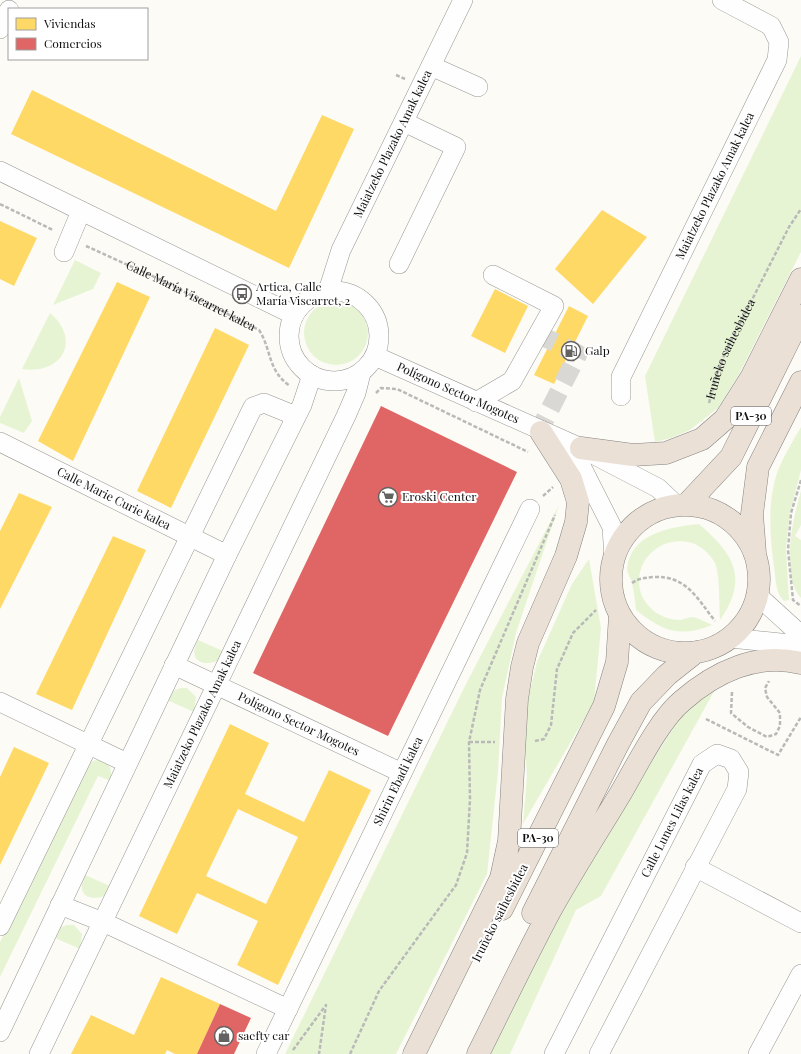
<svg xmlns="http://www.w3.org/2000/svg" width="801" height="1054" viewBox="0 0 801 1054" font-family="'Playfair Display',serif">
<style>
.green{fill:#e7f4d4}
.homes{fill:#ffd966;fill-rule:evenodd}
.shops{fill:#e06666}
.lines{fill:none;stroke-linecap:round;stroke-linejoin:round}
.minor-tunnel{stroke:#d9d8d4;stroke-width:19;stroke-dasharray:19 10;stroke-linecap:butt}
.minor-casing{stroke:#969694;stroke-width:20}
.highway-casing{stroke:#848381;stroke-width:23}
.path{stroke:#b9b9b8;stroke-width:2.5;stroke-dasharray:4 2;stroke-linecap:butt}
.minor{stroke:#fffefe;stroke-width:19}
.highway{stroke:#ebe0d6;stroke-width:22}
.labels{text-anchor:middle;stroke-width:4;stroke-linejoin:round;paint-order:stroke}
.shield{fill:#fff;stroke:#585858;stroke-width:1}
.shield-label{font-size:11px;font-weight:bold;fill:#101010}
.street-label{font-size:12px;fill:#101010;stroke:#fff}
.poi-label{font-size:12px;fill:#101010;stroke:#fff;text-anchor:start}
</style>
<rect width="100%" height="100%" fill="#fcfbf6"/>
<path class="green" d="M801 56V252L738 376 718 408 690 430 671 438 655 442 645 376Z
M75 260 101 273 93 289 53 305Z
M304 333a32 32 0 1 1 64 0a32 32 0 1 1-64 0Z
M50 313C82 340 62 375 22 369Z
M19 378 32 421 24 433 0 423V417Z
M801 427V470L790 512 786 549 789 600 784 601C775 593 776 579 774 567 770 537 767 503 777 473 783 457 793 441 801 427Z
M801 491V525L795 536 801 540V598C780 577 793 516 801 491Z
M559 505 516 633 502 698 498 772 487 874 396 1054H285L466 684Z
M699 524C734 554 749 578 720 620 719 605 720 575 715 563 710 554 701 546 692 543 649 531 619 584 655 612 662 617 672 620 681 620 685 619 689 617 693 617 699 618 707 623 712 625 679 638 663 631 636 610 635 601 634 592 632 583 631 578 627 573 627 569 630 533 671 527 699 524Z
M589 559 601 628 594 702 523 824 527 776 523 720 537 662 572 584Z
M198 640 223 651 218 661C200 667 188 659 198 640Z
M717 686 601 896 576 910 510 1054H488L566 897 686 708Z
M181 688H187L196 697 194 712 167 700 172 691Z
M96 760C110 760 112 769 111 781L98 776 0 977V942L84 768 88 763Z
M85 875 110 886 105 896C87 902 76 893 85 875Z
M67 925H74L82 934 80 949 53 937 58 928Z"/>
<path class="homes" d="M32 90 276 211 322 115 354 129 289 268 11 134Z
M602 210 647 237 593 304 555 269Z
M0 221 37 238 14 286 0 279Z
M117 282 150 297 73 461 38 441Z
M495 289 528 306 505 353 471 336Z
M569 306 588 316 554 384 534 375Z
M215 328 249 345 171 508 137 491Z
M19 493 52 507 0 609V531Z
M113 536 146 550 72 710 36 694Z
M230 724 269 743 245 794 304 822 329 770 371 790 278 985 237 965 258 921 197 893 177 934 139 916ZM238 809 298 837 266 904 206 876Z
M14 747 49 763 0 865V777Z
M161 977 220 1004 197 1054H175L167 1050 165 1054H71L91 1015 134 1035Z"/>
<path class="shops" d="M381 406 517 472 388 736 253 673Z
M220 1004 251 1018 234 1054H197Z"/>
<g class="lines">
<path class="minor-tunnel" d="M538 334 578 354 539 431"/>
<g class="minor-casing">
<g id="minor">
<path d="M0 29 9 10"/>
<path d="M431 66 478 87"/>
<path d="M0 171 294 315"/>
<path d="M64 252 81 211"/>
<path d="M399 264 456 147 404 122"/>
<circle cx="334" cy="336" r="45"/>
<path id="s3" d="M328 291 341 250 463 0"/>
<path id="s4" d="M375 356 581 448 658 488 677 506"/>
<path id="s5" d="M621 396V377L777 60 779 42 771 26 722 0"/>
<path d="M476 402 512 381 554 306 493 275"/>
<path id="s6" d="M0 442 227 555"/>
<path d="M560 446 579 462 612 527 614 559"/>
<path d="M757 595 801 635"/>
<path d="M730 638 801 645"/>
<path id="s7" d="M174 665 402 773"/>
<path d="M0 702 127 763"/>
<path d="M695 867 801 923"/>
<path d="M60 905 103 922 288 1009"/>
<path d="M0 926 253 407 264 403 296 416"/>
<path d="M0 1032 227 555 302 405 312 375"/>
<path id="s8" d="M39 1054 346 416 356 393 361 373"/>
<path id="s9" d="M266 1054 530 509"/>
<path id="s10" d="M554 1054 702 764 717 754 731 759 739 772 737 789 599 1054"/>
<path d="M758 1054 801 974"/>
</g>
</g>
<g class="highway-casing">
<path id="highway" d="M581 448 633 455 666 453 702 439 725 419 751 378 801 279
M686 505 731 457 801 316
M611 579a74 74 0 1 1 148 0a74 74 0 1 1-148 0Z
M755 553 752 514 758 467 801 382
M502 909 604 706 617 662 620 615
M533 913 618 744 641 702 667 675 696 652
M414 1054 501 878 509 841 517 699 522 667 528 643 566 556 576 522 578 502 571 479 541 432
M478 1054C502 1006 525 958 550 911 573 870 598 831 622 791 637 765 660 719 682 701 715 672 757 652 801 663"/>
</g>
<g class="path">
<path d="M396 75 405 79"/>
<path d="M0 204 53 230"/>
<path id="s1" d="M86 246 161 280 259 330C272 350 267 370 290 386"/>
<path d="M376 393 381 388 397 389 528 452"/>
<path id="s2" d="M709 403 717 374 725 353 789 227 801 209"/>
<path d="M801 480 791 513 788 550 793 600 801 606"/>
<path d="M543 496 553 487"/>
<path d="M632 583C639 578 644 578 653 577 686 575 697 598 715 621"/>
<path d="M732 692 731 713 748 727 767 737 776 734 780 726V713L767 697 765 688 769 681"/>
<path d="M706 719 778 755 801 717"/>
<path d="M535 741 544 739 551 725 557 669 573 633 596 610"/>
<path d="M469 742H495"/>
<path d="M293 1050 326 1005 319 1054"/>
<path d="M350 1054 379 991 456 885 467 853 470 799 469 742 480 690 555 515"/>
</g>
<use href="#minor" class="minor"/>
<use href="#highway" class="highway"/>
</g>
<defs>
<g id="bus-ring" transform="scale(1)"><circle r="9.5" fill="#fff" stroke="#636260" stroke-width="1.5"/><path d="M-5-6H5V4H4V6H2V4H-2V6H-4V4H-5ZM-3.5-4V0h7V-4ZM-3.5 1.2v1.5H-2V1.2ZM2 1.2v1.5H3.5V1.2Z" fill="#636260"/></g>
<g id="fuel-ring" transform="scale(1)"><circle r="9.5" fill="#fff" stroke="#636260" stroke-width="1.5"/><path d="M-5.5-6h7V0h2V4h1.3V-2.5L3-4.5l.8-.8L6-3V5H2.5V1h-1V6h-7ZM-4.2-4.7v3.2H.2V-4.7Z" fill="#636260"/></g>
<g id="supermarket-ring" transform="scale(1)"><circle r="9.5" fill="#fff" stroke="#636260" stroke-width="1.5"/><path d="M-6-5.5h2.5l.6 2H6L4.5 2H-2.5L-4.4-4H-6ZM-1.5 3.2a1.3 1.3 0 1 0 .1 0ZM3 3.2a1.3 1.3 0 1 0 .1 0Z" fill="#636260"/></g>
<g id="shop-ring" transform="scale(1)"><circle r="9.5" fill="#fff" stroke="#636260" stroke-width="1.5"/><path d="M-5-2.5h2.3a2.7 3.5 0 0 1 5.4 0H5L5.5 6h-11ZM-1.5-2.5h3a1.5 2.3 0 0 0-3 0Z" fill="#636260"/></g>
</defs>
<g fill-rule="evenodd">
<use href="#bus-ring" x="242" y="294"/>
<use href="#fuel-ring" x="571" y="351"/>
<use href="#supermarket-ring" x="388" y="497"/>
<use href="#shop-ring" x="224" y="1036"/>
</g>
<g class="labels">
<g class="shield">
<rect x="731" y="407" width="40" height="18" rx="3"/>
<rect x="518" y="829" width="40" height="18" rx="3"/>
</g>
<g class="shield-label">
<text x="751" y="420">PA-30</text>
<text x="538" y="842">PA-30</text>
</g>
<g class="street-label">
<text dy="4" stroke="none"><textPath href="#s3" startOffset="161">Maiatzeko Plazako Amak kalea</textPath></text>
<text dy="4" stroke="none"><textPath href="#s5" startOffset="232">Maiatzeko Plazako Amak kalea</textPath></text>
<text dy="4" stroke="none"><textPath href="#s1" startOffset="116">Calle María Viscarret kalea</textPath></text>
<text dy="4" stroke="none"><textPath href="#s2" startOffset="58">Iruñeko saihesbidea</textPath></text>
<text dy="4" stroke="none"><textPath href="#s4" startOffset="91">Polígono Sector Mogotes</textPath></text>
<text dy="4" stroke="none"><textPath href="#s6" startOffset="127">Calle Marie Curie kalea</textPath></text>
<text dy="4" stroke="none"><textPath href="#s8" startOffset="377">Maiatzeko Plazako Amak kalea</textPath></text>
<text dy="4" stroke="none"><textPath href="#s7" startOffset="138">Polígono Sector Mogotes</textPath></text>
<text dy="4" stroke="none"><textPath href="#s9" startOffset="303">Shirin Ebadi kalea</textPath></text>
<text dy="4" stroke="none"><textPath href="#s10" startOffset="260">Calle Lunes Lilas kalea</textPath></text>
<text transform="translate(500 913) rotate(-63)" y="4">Iruñeko saihesbidea</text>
</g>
<g class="poi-label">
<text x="256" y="291">Artica, Calle<tspan x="256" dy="14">María Viscarret, 2</tspan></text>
<text x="585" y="355">Galp</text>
<text x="402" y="501">Eroski Center</text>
<text x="238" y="1040">saefty car</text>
</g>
</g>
<rect x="8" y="8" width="140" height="52" fill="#ffffff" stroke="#9f9f9f"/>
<rect x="16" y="18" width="20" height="12" fill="#ffd966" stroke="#9f9f9f"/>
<text x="44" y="28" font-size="12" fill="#101010">Viviendas</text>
<rect x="16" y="38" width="20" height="12" fill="#e06666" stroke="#9f9f9f"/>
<text x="44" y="48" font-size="12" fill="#101010">Comercios</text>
</svg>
